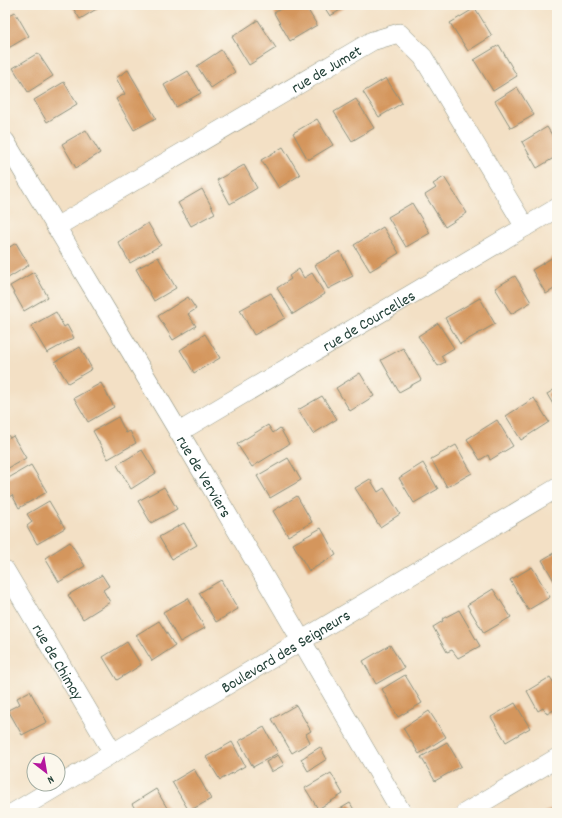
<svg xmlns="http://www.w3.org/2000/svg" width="562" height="818" viewBox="0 0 562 818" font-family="Dekko,sans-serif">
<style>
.building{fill:#d4965d}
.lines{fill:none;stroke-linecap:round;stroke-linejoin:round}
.minor-casing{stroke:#898e7c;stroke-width:20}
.minor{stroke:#fff;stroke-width:19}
.labels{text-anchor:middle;stroke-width:3;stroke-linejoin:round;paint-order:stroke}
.street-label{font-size:16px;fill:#1f3d34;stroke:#fbf7ec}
</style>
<rect width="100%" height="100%" fill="#fbf7ec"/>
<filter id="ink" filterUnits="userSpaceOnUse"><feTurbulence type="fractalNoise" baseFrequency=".025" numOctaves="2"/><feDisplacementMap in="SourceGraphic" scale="8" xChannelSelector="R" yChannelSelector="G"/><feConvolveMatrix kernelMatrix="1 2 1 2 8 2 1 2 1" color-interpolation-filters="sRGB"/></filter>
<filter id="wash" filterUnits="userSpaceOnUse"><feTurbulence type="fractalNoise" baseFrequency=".012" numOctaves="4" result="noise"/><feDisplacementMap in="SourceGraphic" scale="16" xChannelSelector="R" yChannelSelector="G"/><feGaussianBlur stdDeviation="0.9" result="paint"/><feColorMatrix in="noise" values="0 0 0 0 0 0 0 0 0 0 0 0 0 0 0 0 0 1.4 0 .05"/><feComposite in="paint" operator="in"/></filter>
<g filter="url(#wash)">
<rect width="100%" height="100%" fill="#f3e0c5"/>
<g id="blocks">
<path class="building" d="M71 5H103L80 19Z
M287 5H305L317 25 290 41 274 13Z
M323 5H349L330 16Z
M475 8 492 36 468 51 450 23Z
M15 12 29 36 5 50V18Z
M258 20 276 48 249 65 232 37Z
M499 45 517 76 493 91 474 60Z
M221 50 235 72 211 88 197 66Z
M38 53 53 76 28 92 13 68Z
M128 70 156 118 134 130 116 99 125 94 116 78Z
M188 71 201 93 176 107 164 85Z
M386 78 402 103 379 117 363 92Z
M64 82 77 104 47 122 34 100Z
M517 87 534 115 511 128 495 101Z
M356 99 374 128 352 141 334 112Z
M317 119 333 145 308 160 293 133Z
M547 127 557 143V156L537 168 522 142Z
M86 130 100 153 76 168 62 144Z
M283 147 300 175 279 188 261 160Z
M244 165 257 188 230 204 217 180Z
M444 177 467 213 445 227 425 195 436 188 433 184Z
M202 189 215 213 191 226 178 203Z
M412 203 430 233 406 247 388 217Z
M148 223 161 245 130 263 118 242Z
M383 227 399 253 370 271 354 245Z
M16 243 29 265 5 280V250Z
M340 251 353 276 328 289 315 265Z
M555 256 557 259V287L546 294 532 270Z
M158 257 176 288 154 301 136 269Z
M299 269 304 278 312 273 325 294 293 314 277 288 291 279 289 276Z
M34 272 48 297 24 311 10 286Z
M515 276 531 302 511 314 495 288Z
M271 293 285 318 254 335 240 310Z
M188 297 196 309 188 314 196 326 173 340 158 316Z
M480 298 495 324 460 344 445 318Z
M56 312 64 327 67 325 74 338 47 353 31 326Z
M438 323 454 348 441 356 445 362 438 366 418 336Z
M205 334 220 358 194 373 180 350Z
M80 347 92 369 68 383 55 362Z
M403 348 421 380 399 392 381 360Z
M360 373 374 396 350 411 336 388Z
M101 383 114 407 88 422 74 398Z
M557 388V411L547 394Z
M322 396 337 419 313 434 298 410Z
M534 398 549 422 521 440 506 416Z
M118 417 126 433 130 431 136 443 108 459 93 431Z
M497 420 513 446 490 460 488 455 480 460 467 439Z
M268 425 273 433 280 428 289 444 252 467 237 444Z
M5 431 10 438 13 436 26 458 5 470Z
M456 445 472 473 447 487 431 459Z
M142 450 156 473 131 489 117 465Z
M288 458 301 480 270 498 257 476Z
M423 463 438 489 414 503 399 478Z
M31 465 47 492 19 508 12 495 9 497 5 491V480Z
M370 479 378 492 384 488 400 514 380 527 355 488Z
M164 487 177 509 151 523 138 501Z
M297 496 312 522 288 536 273 511Z
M49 501 65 528 37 544 27 526 32 522 27 514Z
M184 523 197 545 172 559 159 537Z
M321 528 336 555 309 571 293 544Z
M70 542 85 566 59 582 45 558Z
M557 551V583L556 584 542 560Z
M532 567 550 597 528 610 510 580Z
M102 575 109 586 103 590 110 602 83 619 68 595Z
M221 580 238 609 216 622 199 593Z
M493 589 511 617 484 633 467 605Z
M188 598 205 628 180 642 163 612Z
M459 610 480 646 458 658 452 650 447 652 433 627 443 621 442 619Z
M159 621 175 646 152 661 136 635Z
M127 642 141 665 117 680 103 657Z
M390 645 404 668 376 684 363 661Z
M5 651 9 657 5 659Z
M405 675 422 703 398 717 382 689Z
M550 677 557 688V708L547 714 543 708 538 711 527 691Z
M30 691 47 722 22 735 8 710 20 704 17 698Z
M515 703 530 728 506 742 491 717Z
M296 705 311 731 306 734 310 742 292 753 272 719Z
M429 711 446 737 419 754 403 728Z
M264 727 278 753 253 767 239 741Z
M232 742 245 766 220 780 206 757Z
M447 742 461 766 435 781 421 757Z
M320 747 327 759 308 771 301 759Z
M278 755 284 765 271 772 266 762Z
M194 769 211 799 189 811 172 782Z
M331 773 343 794 318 809 305 788Z
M156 789 170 813H138L132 804Z
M350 803 356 813H333Z
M557 805V813H544Z"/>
</g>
</g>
<g filter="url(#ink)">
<use href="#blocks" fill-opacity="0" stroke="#898e7c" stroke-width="1"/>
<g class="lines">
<g class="minor-casing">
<g id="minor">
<path id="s1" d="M5 141C63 239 122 336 180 434 255 560 328 686 402 813"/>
<path id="s2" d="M56 227 372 41 399 33 423 57 525 227"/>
<path id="s3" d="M179 432 557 208"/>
<path id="s4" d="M5 570 113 753"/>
<path id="s5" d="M13 813 113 753 557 488"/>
<path d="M465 813 557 758"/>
</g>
</g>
<use href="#minor" class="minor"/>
</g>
</g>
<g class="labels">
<g class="street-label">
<text dy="6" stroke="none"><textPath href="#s2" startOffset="313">rue de Jumet</textPath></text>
<text dy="6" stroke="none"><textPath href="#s3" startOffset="220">rue de Courcelles</textPath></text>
<text dy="6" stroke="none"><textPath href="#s1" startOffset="390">rue de Verviers</textPath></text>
<text dy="6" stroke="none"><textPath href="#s5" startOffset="317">Boulevard des Seigneurs</textPath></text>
<text dy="6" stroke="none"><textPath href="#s4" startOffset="106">rue de Chimay</textPath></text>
</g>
</g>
<rect width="562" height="818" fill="none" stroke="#fbf7ec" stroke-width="20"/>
<g transform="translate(46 772) rotate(149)"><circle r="19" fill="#fbf7ec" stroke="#a3ada2"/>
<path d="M0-3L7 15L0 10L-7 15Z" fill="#b5179e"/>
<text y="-6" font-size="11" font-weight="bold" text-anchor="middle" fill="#1f3d34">N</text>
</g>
</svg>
